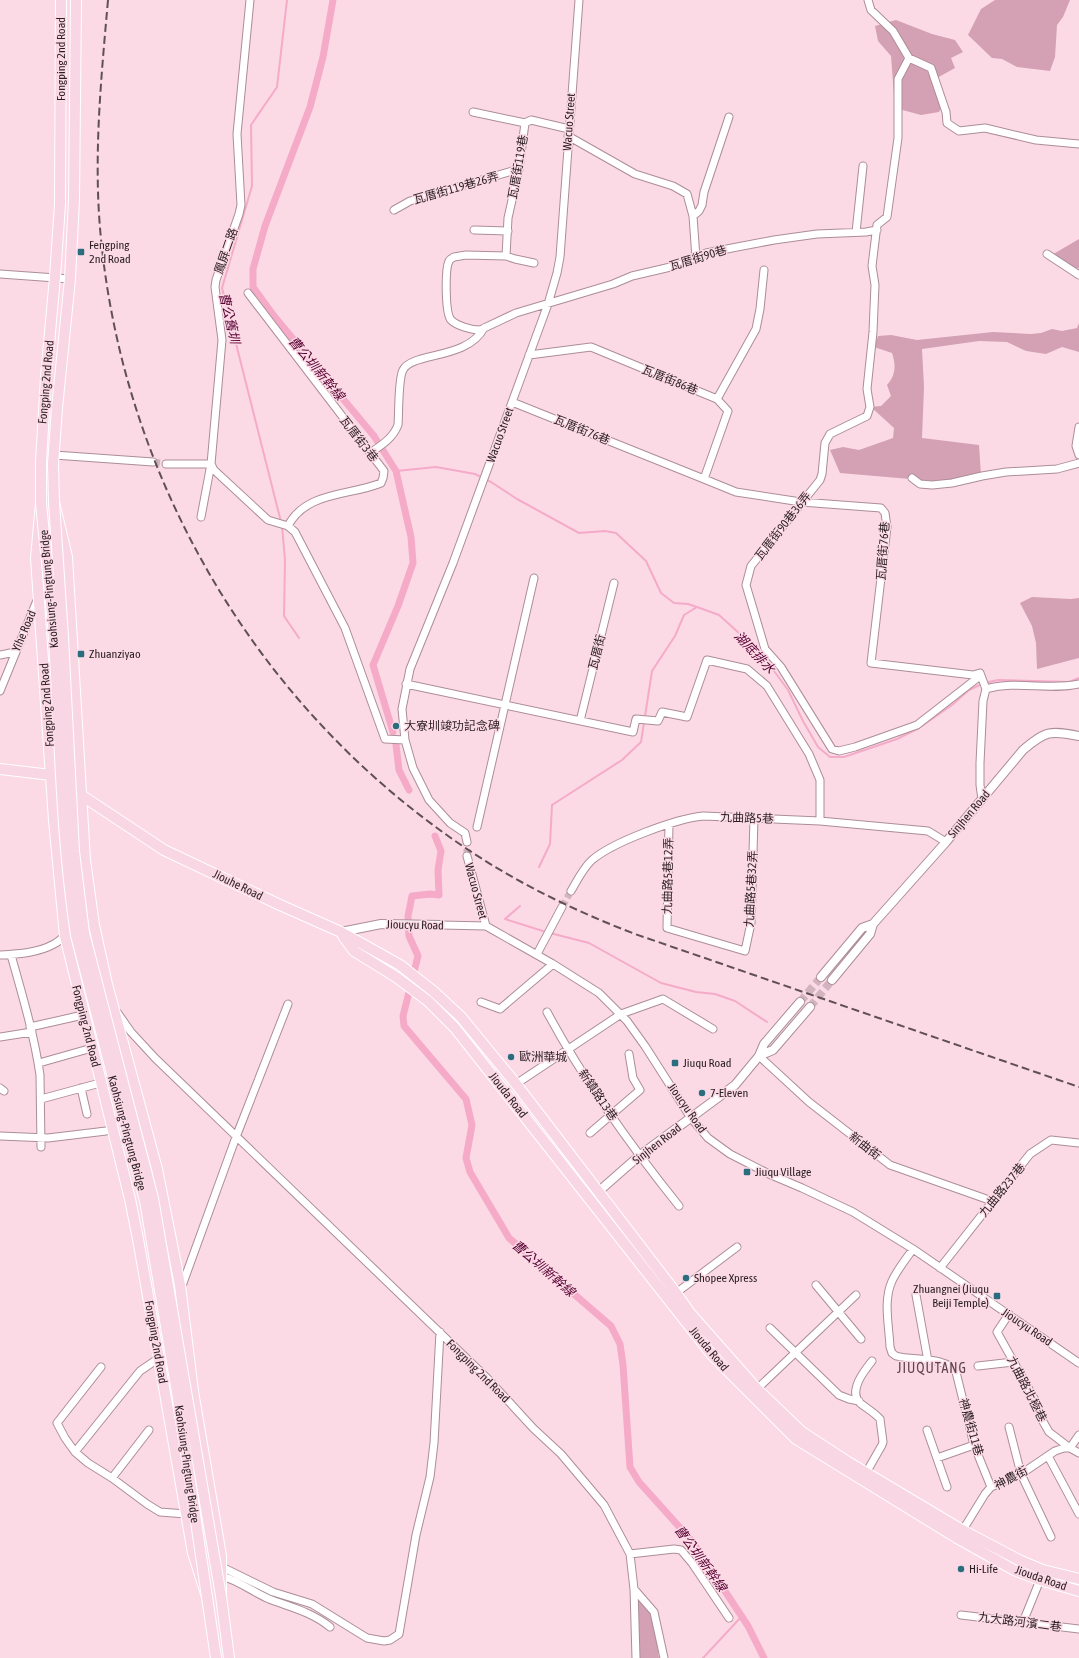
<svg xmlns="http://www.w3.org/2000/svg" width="1079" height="1658" font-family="'Asap Condensed','Noto Sans TC',sans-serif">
<rect width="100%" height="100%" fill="#fbdae6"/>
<!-- green -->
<path fill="#d3a1b3" d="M995 0H1070L1063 17 1057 25 1055 57 1050 71 1017 67 1002 59 992 58 968 35 981 9Z
M896 20 932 34 955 40 963 52 951 58 955 68 937 78 945 100 939 112 921 115 895 108 891 56 878 41 875 26Z
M1079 239V268L1070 270 1050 256Z
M1079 323V352L1062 347 1046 354 1026 351 1007 342 979 341 922 349 924 387 922 438 979 445 981 475 956 483 840 473 830 450 843 447 859 450 893 438 894 428 871 407 881 406 891 396 887 385C896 375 896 365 892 353L874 347 878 336 891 335 917 340 993 332 1031 334 1041 333 1052 329 1062 331 1077 328Z
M1032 597 1071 599 1079 598V658L1037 669 1036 643 1032 626 1020 603Z
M643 1598 653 1616 659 1658H639L638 1599Z"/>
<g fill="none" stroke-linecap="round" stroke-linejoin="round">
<!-- stream -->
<path stroke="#f5abc8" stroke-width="2" d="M396 471 436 467 475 474 491 482 517 499 579 533 605 531 616 533 646 561 661 593 674 603 688 604 697 607
M281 522 222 288 252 186 251 125 277 87 287 0
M282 526 285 560 284 616 299 638
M539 867 550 844 552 805 622 760 641 742 652 671 675 636 684 615 697 607 719 615 751 644 766 660 788 690 803 721 818 747 830 757H844L897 739 919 728 952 705 969 690 984 683 998 680 1069 682 1079 678
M505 919 546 932
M505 919 520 906
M550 933 589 943 661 983 696 992 715 994 735 1001 767 1022
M703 1658 742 1616"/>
<!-- canal -->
<path stroke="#f5abc8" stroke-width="7" d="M333 0 323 57 310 107 265 226 253 269V287L274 316 374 436 396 471 411 537 413 563 398 606 373 665 393 732
M396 745 399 770 409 790
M435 836 441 851 438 870 439 895 430 894 412 896 408 916 409 936 418 956 403 1016 404 1026 466 1099 472 1125 466 1158 470 1172 509 1238 611 1326 620 1344 623 1365 630 1467 639 1482 692 1541 748 1626 764 1658"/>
<!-- minor-tunnel -->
<path stroke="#d1b4bf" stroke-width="7" stroke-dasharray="7 3.5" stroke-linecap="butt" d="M153 462 166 464
M467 856V842
M562 907 571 891"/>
<!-- tertiary-tunnel -->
<path stroke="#d1b4bf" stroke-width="8" stroke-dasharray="8 4" stroke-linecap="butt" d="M800 1002 821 977
M810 1007 832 980"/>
<!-- minor casing -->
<g stroke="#ac8d98" stroke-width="9">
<path id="minor" d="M250 0 237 134 241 205 239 214 216 280 215 287 222 340 211 464 214 470 268 520 288 526 295 532 345 628 385 739 405 740
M868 0 871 10 893 31 909 58 931 68 946 112 947 123 959 131 985 128 1036 140 1079 144
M909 58 898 79V138L887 217 877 225 872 266 875 285 873 332 867 389 870 407 867 416 830 434 825 443 822 474 820 480 751 566 746 585 765 649 781 667 832 749 839 751 855 747 917 725 980 676
M473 112 525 123
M568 136 635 174 673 186 687 194 693 216 696 258
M394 210 410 201 519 169
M693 216 699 211 702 205 704 192 729 117
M474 230 508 231
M856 232 863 166
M1047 254 1079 275
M506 256 508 218 519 169 525 123 531 120 569 129
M534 263 515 259 506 256 466 255 454 257C452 258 450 259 449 261 445 269 445 313 451 320 457 326 472 330 480 330L516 313 613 284 632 276 679 265 706 253 774 240 817 234 866 232 877 230
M0 274 70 279
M248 293 384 471 383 478 381 483C350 496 306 491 288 526
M717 399 756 329 760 309 764 270
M512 402 704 479 728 411 717 399 591 347 529 355
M1079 427 1076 446 1079 455
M370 453C382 445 393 438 398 425 399 413 398 379 403 370 412 352 467 360 484 328
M54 455 153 462
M166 464H211L201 517
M912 478 920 484 932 485 952 483 982 476 1006 472 1057 469 1079 463
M704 479 736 492 801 502 881 508 885 513 887 527 871 663 973 675 980 673 986 689 983 701 980 763V785L982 799
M0 655 15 652
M406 684 633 732 636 719 658 721 662 712 687 717 707 660 747 669 767 686 809 754 820 780V821
M986 689C1018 680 1048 691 1079 684
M0 691 38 598
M580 721 614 583
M669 824 667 928 745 951 751 923 754 818
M477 827 534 578
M467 842 465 833 450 823 429 800 413 768 405 740 402 709 410 669 453 563 548 304 557 273 560 257 579 0
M467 856 486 926
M571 891C577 881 583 868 592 860 613 842 675 819 703 816L820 821 928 831 946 842
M441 925 486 926 553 964 599 993 627 1021 645 1046 691 1118 708 1138 730 1154 769 1174 802 1188 853 1212 913 1249 1079 1363
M537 954 562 907
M0 955C18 954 38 953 54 944 59 942 62 937 67 935
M11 955C22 994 34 1034 40 1075L41 1147
M481 1002 500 1009 553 964
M117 1012 131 1032 155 1058 489 1380 533 1428 561 1454 604 1505 630 1554 634 1589 636 1658
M547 1012C584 1081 630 1145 679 1206
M30 1027 83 1015
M0 1037 32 1032
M759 1056 809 1102 890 1165 992 1201
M39 1063 92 1048
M516 1084 621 1014 663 999 713 1029
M0 1088 4 1091
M81 1088 87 1114
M41 1099 100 1083
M590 1133 640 1090 633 1078 629 1054
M0 1136 48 1138 106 1131
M913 1249C906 1259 897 1270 892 1281 883 1301 889 1325 890 1347L892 1353 896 1356C914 1361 945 1356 956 1372L974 1445 991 1487
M940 1268 1030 1154 1051 1140 1079 1143
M180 1285 183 1283 236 1137 288 1004
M816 1285 861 1339
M676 1293 737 1247
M916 1295 928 1361
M1009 1314 997 1332 1036 1402 1041 1418 1049 1432 1070 1448 1079 1453
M770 1328 839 1395 849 1399 859 1401
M978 1366 1013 1362
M101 1367 57 1423 65 1438 75 1452 88 1463 112 1478 147 1504 160 1512 186 1514
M757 1389 856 1295
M1009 1427 1021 1474 1051 1537
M927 1430 947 1487
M75 1452 140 1371 159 1358
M1048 1456 1079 1514
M937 1458 974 1445
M866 1473 882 1445 883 1442 880 1419C874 1412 866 1408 860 1403 848 1391 864 1371 872 1361
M112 1478 149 1430
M961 1533 985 1494 991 1487 1021 1474 1055 1451 1064 1448H1070L1079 1435
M630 1554 674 1549 681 1550 692 1563 729 1618
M226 1569 273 1592 312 1604 367 1638 384 1641 390 1640 399 1634 416 1535 430 1477 434 1443 440 1332
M222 1576C239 1581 253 1592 269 1599 290 1607 312 1612 330 1627
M634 1589 654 1612 664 1658
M961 1615 1079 1629
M1023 1622 1040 1580"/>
</g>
<!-- tertiary casing -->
<g stroke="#ac8d98" stroke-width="10">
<path id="tertiary" d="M341 932 381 924 441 925
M821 977 862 928 873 924
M832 980 870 934 873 924 946 842 1023 750C1045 731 1050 730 1079 736
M759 1056 773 1050 810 1007
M590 1199 639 1156 735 1085 759 1056 764 1044 800 1002"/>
</g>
<!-- primary casing -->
<g stroke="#fff" stroke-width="12">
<path id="primary" d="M61 0 60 204 55 277 46 377 41 462V503L36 558 54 820 65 936 130 1199 138 1239 193 1553 207 1597 216 1658
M76 0 74 200 70 279 57 408 53 464 54 502 67 557 85 860 94 925 107 984 157 1169 180 1285 193 1391 221 1556V1596L229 1658
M0 769 51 775 57 778
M78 793 164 850 280 905 341 932 400 965 433 991 461 1017 516 1084 676 1293 690 1313 757 1389 802 1432 848 1462 962 1530 1019 1560 1043 1570 1079 1579
M343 936 354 951 396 977 428 1001 455 1028 712 1355 796 1439 957 1538 1014 1570 1040 1580 1079 1591"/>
</g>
<!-- minor -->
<use href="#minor" stroke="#fff" stroke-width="7"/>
<!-- tertiary -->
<use href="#tertiary" stroke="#fff" stroke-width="8"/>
<!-- primary -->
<use href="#primary" stroke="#f9d6e3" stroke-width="10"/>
<!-- rail -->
<path stroke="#604f55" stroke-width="2" stroke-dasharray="8 4" stroke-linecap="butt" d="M108 0C101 80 93 159 101 239 124 475 251 695 444 833 503 876 567 908 635 934L1079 1087"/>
<!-- primary-bridge casing -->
<g stroke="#fff" stroke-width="12" stroke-linecap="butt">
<path id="primary-bridge" d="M54 502 63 637 74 851 84 933 153 1198 221 1596
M41 503C45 548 51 593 54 639 60 738 61 837 76 935L145 1201 177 1392 207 1597"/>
</g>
<!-- primary-bridge -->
<use href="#primary-bridge" stroke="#f9d6e3" stroke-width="10"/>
</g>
<!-- markers -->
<g fill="#2a6d7f" stroke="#fbdae6" stroke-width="1.5">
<rect x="77" y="248" width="8" height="8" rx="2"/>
<rect x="77" y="650" width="8" height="8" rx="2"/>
<circle cx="396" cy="726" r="4"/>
<circle cx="511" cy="1057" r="4"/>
<rect x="671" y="1059" width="8" height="8" rx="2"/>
<circle cx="702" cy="1093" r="4"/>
<rect x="743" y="1168" width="8" height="8" rx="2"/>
<circle cx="686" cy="1278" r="4"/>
<rect x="993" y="1292" width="8" height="8" rx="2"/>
<circle cx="961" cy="1569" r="4"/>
</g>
<g text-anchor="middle" stroke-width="3" stroke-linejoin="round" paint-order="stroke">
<!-- street labels -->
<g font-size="12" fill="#2a1e22" stroke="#fbdae6">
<text transform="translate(61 59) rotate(-90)" y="4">Fongping 2nd Road</text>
<text transform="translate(569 122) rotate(-86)" y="4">Wacuo Street</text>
<text transform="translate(518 167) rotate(-80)" y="4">瓦厝街119巷</text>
<text transform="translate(456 188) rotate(-16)" y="4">瓦厝街119巷26弄</text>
<text transform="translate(226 251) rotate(-71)" y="4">鳳屏二路</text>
<text transform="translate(698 258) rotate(-17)" y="4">瓦厝街90巷</text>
<text transform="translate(670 380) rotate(22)" y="4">瓦厝街86巷</text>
<text transform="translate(46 382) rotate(-85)" y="4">Fongping 2nd Road</text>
<text transform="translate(582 430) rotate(22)" y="4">瓦厝街76巷</text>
<text transform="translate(500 435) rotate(-70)" y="4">Wacuo Street</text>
<text transform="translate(359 439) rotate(52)" y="4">瓦厝街3巷</text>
<text transform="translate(783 526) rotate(-52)" y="4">瓦厝街90巷36弄</text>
<text transform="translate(883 551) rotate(-86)" y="4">瓦厝街76巷</text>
<text transform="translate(49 589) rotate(-95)" y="4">Kaohsiung-Pingtung Bridge</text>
<text transform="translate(24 631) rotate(-67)" y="4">Yihe Road</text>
<text transform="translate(597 652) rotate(-76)" y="4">瓦厝街</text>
<text transform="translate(47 705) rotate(-94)" y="4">Fongping 2nd Road</text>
<text transform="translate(969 814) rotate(-50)" y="4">Sinjhen Road</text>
<text transform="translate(747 818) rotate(2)" y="4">九曲路5巷</text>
<text transform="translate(668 876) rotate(-89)" y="4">九曲路5巷12弄</text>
<text transform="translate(238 885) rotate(26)" y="4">Jiouhe Road</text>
<text transform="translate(751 889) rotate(-87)" y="4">九曲路5巷32弄</text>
<text transform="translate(476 891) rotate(75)" y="4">Wacuo Street</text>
<text transform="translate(415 925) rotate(1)" y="4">Jioucyu Road</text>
<text transform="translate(86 1026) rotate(76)" y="4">Fongping 2nd Road</text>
<text transform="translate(508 1095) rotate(52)" y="4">Jiouda Road</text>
<text transform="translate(598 1095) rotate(56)" y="4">新鎮路13巷</text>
<text transform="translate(687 1108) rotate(55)" y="4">Jioucyu Road</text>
<text transform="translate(127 1133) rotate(75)" y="4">Kaohsiung-Pingtung Bridge</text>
<text transform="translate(657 1144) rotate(-38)" y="4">Sinjhen Road</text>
<text transform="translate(865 1146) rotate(38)" y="4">新曲街</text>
<text transform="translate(1002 1190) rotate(-51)" y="4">九曲路237巷</text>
<text transform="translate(1027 1327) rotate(34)" y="4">Jioucyu Road</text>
<text transform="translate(156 1342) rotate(80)" y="4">Fongping 2nd Road</text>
<text transform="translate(709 1349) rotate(50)" y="4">Jiouda Road</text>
<text transform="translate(478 1371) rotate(45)" y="4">Fongping 2nd Road</text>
<text transform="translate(1027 1389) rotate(63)" y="4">九曲路北極巷</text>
<text transform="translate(971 1427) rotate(74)" y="4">神農街11巷</text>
<text transform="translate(187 1464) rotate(82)" y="4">Kaohsiung-Pingtung Bridge</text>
<text transform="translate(1011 1478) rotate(-28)" y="4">神農街</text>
<text transform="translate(1041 1578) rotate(19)" y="4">Jiouda Road</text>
<text transform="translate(1020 1622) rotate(7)" y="4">九大路河濱二巷</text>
</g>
<!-- poi labels -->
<g font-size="12" fill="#2a1e22" stroke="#fbdae6" text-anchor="start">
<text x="89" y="249">Fengping<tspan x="89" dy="14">2nd Road</tspan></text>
<text x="89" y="658">Zhuanziyao</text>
<text x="404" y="730">大寮圳竣功記念碑</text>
<text x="519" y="1061">歐洲華城</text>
<text x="683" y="1067">Jiuqu Road</text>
<text x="710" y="1097">7-Eleven</text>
<text x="755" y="1176">Jiuqu Village</text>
<text x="694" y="1282">Shopee Xpress</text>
<text x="989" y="1293" text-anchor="end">Zhuangnei (Jiuqu<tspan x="989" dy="14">Beiji Temple)</tspan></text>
<text x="969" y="1573">Hi-Life</text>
</g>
<!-- water labels -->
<g font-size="13" font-style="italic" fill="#590132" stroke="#fbdae6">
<text transform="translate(230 318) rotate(77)" y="5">曹公舊圳</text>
<text transform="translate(317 368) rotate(50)" y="5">曹公圳新幹線</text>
<text transform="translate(755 652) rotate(47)" y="5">湖底排水</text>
<text transform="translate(544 1268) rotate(41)" y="5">曹公圳新幹線</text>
<text transform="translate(701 1558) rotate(54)" y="5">曹公圳新幹線</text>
</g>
<!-- quarter labels -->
<g font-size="14" letter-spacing="1" fill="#5f434e" stroke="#fbdae6">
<text x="932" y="1373">JIUQUTANG</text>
</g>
</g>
</svg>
